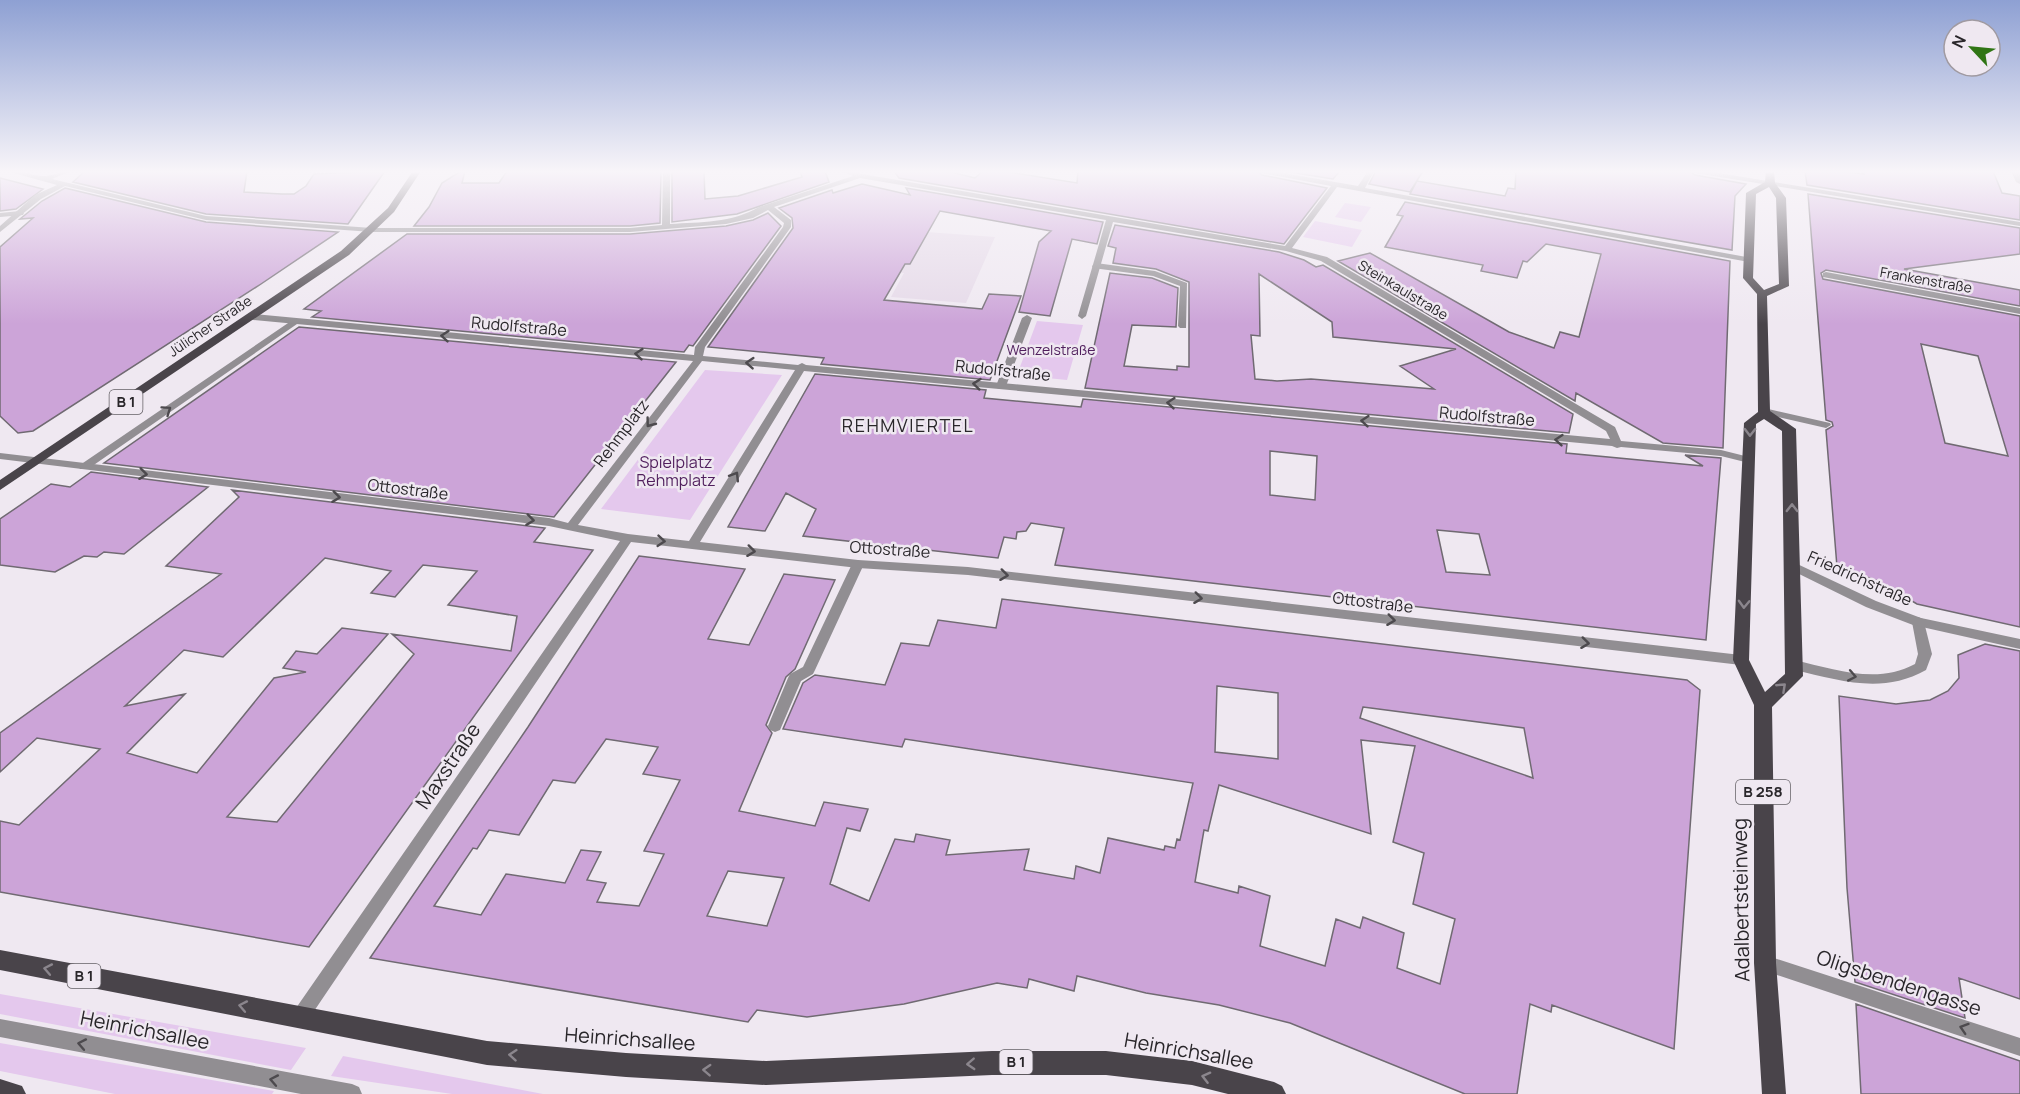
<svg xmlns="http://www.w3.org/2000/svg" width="2020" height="1094" font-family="Manrope,sans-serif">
<rect width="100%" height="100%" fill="#efe8f1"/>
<!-- built -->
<path fill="#e5d9e8" d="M845 226 995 237 966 303 891 297 904 273 817 266Z"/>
<!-- green -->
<path fill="#e4c8ed" d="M1345 203 1371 207 1361 222 1335 217Z
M1315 221 1362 230 1352 247 1303 237Z
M1037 321 1083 325 1067 380 1017 375Z
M705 370 782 375 690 520 601 509Z
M0 994 306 1048 291 1070 0 1014Z
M0 1043 274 1091 272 1094H115L0 1071Z
M343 1056 543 1094H452L331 1076Z"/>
<!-- building -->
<path fill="#cca4d8" stroke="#706a72" stroke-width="1.5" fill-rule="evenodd" d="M85 171H247L244 192 282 194H294L306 186 314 174 385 171 348 224 206 214 73 182Z
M461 171H465L462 183H499L507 171H661L660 223 630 226H414L429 207 442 183Z
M672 171H704L705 199 738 196 802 177 800 171H825L829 182 737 214 672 222Z
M894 171H947L975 178 983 171H1002L1077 183 1078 171H1257L1262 175 1327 188 1284 244 899 178Z
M1283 171H1340L1333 179Z
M1376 171H1423L1410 192 1369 184Z
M1516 171H1689L1695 175 1746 184 1735 196 1732 250 1410 194 1417 181 1505 196 1508 188 1515 189Z
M1805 171H1839L1864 174 1863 171H1993L2002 193 2020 196V220L1807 185Z
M0 178 43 189 16 209 0 211Z
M862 184 910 195 906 188 1103 222 1097 244 1072 239 1050 316 1019 312 1039 242 1051 231 940 211 910 264H905L884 300 982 309 989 294 1021 296 990 380 821 364 824 358 708 347 793 228 792 218 779 208 832 190 833 193Z
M65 188 206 222 338 232 261 284 33 431 18 433 0 416V247L33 218 20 219 42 201Z
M1808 194 2020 228V254L1904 269 2020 290V306L1826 270 1821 273 1823 279 2020 316V627L1917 604 1878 581 1837 567 1826 430 1833 426 1832 422 1826 420ZM1921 344 1978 356 2008 456 1945 443Z
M1405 202 1730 261 1723 448 1663 443 1576 393 1575 401 1338 261 1370 253 1509 332 1554 348 1560 332 1579 337 1601 254 1546 244 1527 262 1523 261 1517 278 1481 271 1483 265 1385 247 1403 216 1397 215Z
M768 213 781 226 693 346 689 345 684 352 312 317 321 311 304 309 407 234H630L726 226 753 220Z
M1115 225 1279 252 1304 260 1316 267 1323 265 1573 414 1569 433 1085 388 1110 273 1152 278 1178 288 1176 327 1132 325 1124 366 1177 370V366L1189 367V282L1156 269 1113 263 1116 248 1108 246ZM1259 274 1332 322 1333 337 1456 349 1400 366 1434 389 1311 379 1277 381 1255 379 1251 335 1260 336Z
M299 327 676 362 554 517 104 463Z
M815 374 986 390 984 398 1081 407 1083 399 1567 444 1566 453 1703 466 1685 455 1721 458 1706 640 1055 565 1064 528 1031 523 1026 531 1017 532 1016 539 1004 537 998 558 803 536 816 509 786 493 765 531 728 527ZM1270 451 1317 456 1315 500 1270 495ZM1437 530 1479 534 1490 575 1446 572Z
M91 472 208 487 124 554 104 552 97 557 84 556 55 572 0 565V519L51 484 70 487Z
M232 490 545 528 534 542 593 550 309 947 0 892V821L19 825 100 749 37 738 0 772V733L221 574 166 566 239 497ZM325 558 391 571 371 593 395 597 423 565 477 571 448 605 517 616 511 651 392 634 414 654 277 822 227 817 388 634 342 628 317 654 296 651 283 668 306 672 274 678 197 773 127 753 185 694 125 706 184 650 223 657Z
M639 556 745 569 708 639 749 645 784 574 835 580 795 669 786 677 766 725 772 733 739 811 815 826 824 802 868 809 860 831 847 828 830 884 869 901 895 839 914 842 916 834 950 840 946 855 1029 849 1024 870 1074 879 1076 866 1100 873 1108 838 1164 850 1165 846 1175 848 1177 839 1180 840 1193 783 905 739 902 747 783 729 803 683 815 675 885 685 901 643 929 646 938 620 996 628 1002 599 1687 680 1700 690 1674 1049 1552 1005 1551 1012 1530 1004 1517 1094H1465L1290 1023 1219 1005 1146 993 1077 976 1074 991 1029 979 1027 988 997 983 904 1004 807 1017 757 1010 748 1022 370 958 528 727ZM1217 686 1278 693V759L1215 752ZM1363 707 1524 728 1533 778 1360 718ZM606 739 658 747 643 774 680 780 644 851 664 854 639 906 597 902 606 883 587 880 601 852 581 850 565 883 506 874 481 915 434 906 473 848 477 849 489 830 519 835 553 780 575 783ZM1361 740 1415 746 1393 842 1424 853 1413 904 1455 919 1440 984 1397 968 1404 933 1363 917 1360 928 1336 919 1325 966 1260 946 1270 896 1239 886 1238 893 1195 882 1204 830 1208 831 1219 785 1371 834ZM728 871 784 878 767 926 707 916Z
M1985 644 2020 651V999L1959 978 1965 1018 1855 982 1847 888 1839 696 1896 704 1930 700 1948 691 1959 678 1958 655Z
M1856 1004 2020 1061V1094H1861Z"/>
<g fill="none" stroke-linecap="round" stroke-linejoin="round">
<!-- lane -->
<path fill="#918e92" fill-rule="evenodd" d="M2011 171H2018L2020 175V184L2016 182Z
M20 211 24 213 23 215 0 217V213Z
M1096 263 1155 271 1187 283 1186 328H1180L1178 326 1180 286 1153 276 1093 268 1092 266Z
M1027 315 1032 318 1006 386 1001 389 997 388 996 386 1022 318Z
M294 319 297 320V324L88 469H80L79 467 80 465Z
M1764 408 1830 423 1831 425 1826 428 1760 413 1759 411Z
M858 560 864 564 815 670 813 674 801 681 780 730 775 732 770 730 768 726 788 678 790 674 803 667 852 564Z
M1918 617 1923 619 1924 622 1932 654 1926 670C1881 695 1840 680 1794 670L1789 668 1787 665 1789 662 1794 660C1834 669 1877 685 1915 664L1918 654 1912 622 1913 619Z
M1765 955 2020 1038V1056L1759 969 1756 963 1759 957Z
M0 1019 352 1084 359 1087 362 1094H301L0 1037Z"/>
<!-- street -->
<path fill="#918e92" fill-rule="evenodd" d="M6 171C19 170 29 175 42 176 51 177 61 171 71 171L52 179 206 216 372 228H630L662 225 663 171H670V224C700 222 732 223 759 207L853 176 841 171H851L862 174 1285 246 1331 186 1262 173 1259 171H1272L1358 186 1368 171H1374L1365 188 1752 258 1753 260 1749 262 1337 187 1292 248 1327 257 1615 427 1621 441 1721 450 1753 458 1754 460 1753 462 1749 463 1721 456 1621 447 1617 448 1612 446 804 371 700 542 858 560 968 567 1741 655 1746 657 1748 660 1746 663 1741 665 968 575 858 568 631 542 306 1023 300 1026 294 1023 291 1017 294 1011 620 541 549 526 0 459V453L549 518 568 523 693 361 253 320 248 317 253 314 694 355 695 347 783 227 784 223 768 210 753 218 726 224 630 232H372L206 220 65 186 41 199 0 232V226L35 195 57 185ZM860 178 1106 220 1078 316 1082 319 1086 316 1113 222 1286 251 1321 261 1606 431 1610 439 806 365 802 363 798 365 703 356 705 347 791 227V220L774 207ZM702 361 795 370 689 541 628 534 578 525Z
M1691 171H1706L2020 222V226L1695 173Z
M1826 272 2020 308V314L1823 277V273Z
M1793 562 1876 601 1921 618 2020 639V649L1913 625 1866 607 1789 569 1787 566Z"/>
<!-- primary -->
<path fill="#49444a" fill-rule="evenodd" d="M413 171H421L394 212 349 255 0 490V480L341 251 388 208Z
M1766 171H1774L1775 183 1786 198 1789 286 1767 296 1770 411 1796 429 1803 676 1772 707 1776 963 1786 1094H1762L1754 963V705L1733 660 1744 423 1758 412 1757 294 1743 278 1746 193 1765 182ZM1769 187 1776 198 1779 284 1764 290 1753 278 1756 194ZM1764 419 1782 431 1785 674 1765 692 1749 660 1756 424Z
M0 950 487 1041 626 1053 766 1061 992 1051H1106L1192 1061 1274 1082 1282 1086 1286 1094H1228L1192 1085 1106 1075H992L766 1085 626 1077 487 1065 0 970Z
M0 1079 22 1086 26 1094H0Z"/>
</g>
<!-- one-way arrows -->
<defs><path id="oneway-chevron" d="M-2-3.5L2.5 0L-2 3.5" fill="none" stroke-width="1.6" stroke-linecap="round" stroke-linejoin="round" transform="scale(1.5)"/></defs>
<g stroke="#4d4a4e">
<use href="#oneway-chevron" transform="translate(445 336) rotate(-175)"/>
<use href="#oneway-chevron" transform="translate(639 354) rotate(-175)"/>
<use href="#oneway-chevron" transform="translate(750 363) rotate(-176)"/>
<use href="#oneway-chevron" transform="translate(977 384) rotate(-174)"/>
<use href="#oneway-chevron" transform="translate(1171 403) rotate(-175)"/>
<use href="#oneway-chevron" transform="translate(167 410) rotate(-35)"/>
<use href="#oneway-chevron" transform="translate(1365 421) rotate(-175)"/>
<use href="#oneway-chevron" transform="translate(650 423) rotate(127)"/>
<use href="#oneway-chevron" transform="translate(1559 440) rotate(-175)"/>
<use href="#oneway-chevron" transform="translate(143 474) rotate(7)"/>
<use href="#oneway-chevron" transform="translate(735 476) rotate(-58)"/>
<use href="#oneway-chevron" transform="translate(336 497) rotate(7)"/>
<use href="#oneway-chevron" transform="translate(530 520) rotate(7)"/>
<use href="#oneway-chevron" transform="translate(661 541) rotate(5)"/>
<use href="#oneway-chevron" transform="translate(751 551) rotate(7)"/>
<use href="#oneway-chevron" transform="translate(1004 575) rotate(7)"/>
<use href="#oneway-chevron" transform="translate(1198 598) rotate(7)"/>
<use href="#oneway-chevron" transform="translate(1391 620) rotate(7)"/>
<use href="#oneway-chevron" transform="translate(1585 643) rotate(7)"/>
<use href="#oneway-chevron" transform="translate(1852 676) rotate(11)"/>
<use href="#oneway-chevron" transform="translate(1964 1028) rotate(-162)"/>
<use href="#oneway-chevron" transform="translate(82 1044) rotate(-169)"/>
<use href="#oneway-chevron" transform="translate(274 1080) rotate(-169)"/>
</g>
<g stroke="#8b868d">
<use href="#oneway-chevron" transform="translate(1750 432) rotate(91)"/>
<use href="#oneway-chevron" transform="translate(1792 508) rotate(-90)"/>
<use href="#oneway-chevron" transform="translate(1744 604) rotate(92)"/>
<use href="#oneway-chevron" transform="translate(1782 687) rotate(-43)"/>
<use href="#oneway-chevron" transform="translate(48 969) rotate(-169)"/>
<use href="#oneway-chevron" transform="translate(243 1006) rotate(-169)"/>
<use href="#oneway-chevron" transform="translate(513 1055) rotate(-175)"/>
<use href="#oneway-chevron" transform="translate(971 1064) rotate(177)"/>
<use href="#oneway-chevron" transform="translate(707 1070) rotate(-177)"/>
<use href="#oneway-chevron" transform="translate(1206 1077) rotate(-166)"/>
</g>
<!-- sky -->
<linearGradient id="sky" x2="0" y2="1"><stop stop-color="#8ea0d3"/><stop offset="0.53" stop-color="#f8f5f9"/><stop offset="1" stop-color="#f8f5f9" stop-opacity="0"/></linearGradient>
<rect width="2020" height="324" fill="url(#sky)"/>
<g text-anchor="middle" stroke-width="5" stroke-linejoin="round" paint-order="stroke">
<!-- far-street labels -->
<g font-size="14" fill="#29262a" stroke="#efe8f1">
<text transform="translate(1926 280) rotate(10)" y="5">Frankenstraße</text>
<text transform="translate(1403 290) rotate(31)" y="5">Steinkaulstraße</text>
<text transform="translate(210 326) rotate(-34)" y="5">Jülicher Straße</text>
</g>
<!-- far-park labels -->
<g font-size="14" fill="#501f5d" stroke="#efe8f1">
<text x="1051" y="355">Wenzelstraße</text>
</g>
<!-- shield labels -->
<g fill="#efe8f1" stroke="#646066" stroke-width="1.5">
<rect x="109.5" y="390" width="33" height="24" rx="4.5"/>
<rect x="1736" y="780" width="54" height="24" rx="4.5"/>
<rect x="67.5" y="964" width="33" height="24" rx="4.5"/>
<rect x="999.5" y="1050" width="33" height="24" rx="4.5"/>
</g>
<g font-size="15" font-weight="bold" fill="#29262a">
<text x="126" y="407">B 1</text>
<text x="1763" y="797">B 258</text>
<text x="84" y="981">B 1</text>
<text x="1016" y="1067">B 1</text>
</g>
<!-- street labels -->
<g font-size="16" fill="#29262a" stroke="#efe8f1">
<text transform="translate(519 326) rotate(5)" y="6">Rudolfstraße</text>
<text transform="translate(1003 370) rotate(6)" y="6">Rudolfstraße</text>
<text transform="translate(1487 416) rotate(5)" y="6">Rudolfstraße</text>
<text transform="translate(621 433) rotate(-53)" y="6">Rehmplatz</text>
<text transform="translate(408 489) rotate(7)" y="6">Ottostraße</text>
<text transform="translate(890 549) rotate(4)" y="6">Ottostraße</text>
<text transform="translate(1860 578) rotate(24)" y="6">Friedrichstraße</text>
<text transform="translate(1373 602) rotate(7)" y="6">Ottostraße</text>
</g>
<!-- park labels -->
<g font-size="16" fill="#501f5d" stroke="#efe8f1">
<text x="676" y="468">Spielplatz<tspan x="676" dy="18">Rehmplatz</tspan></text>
</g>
<!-- neighbourhood labels -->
<g font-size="18" letter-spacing="1.5" fill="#29262a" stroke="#efe8f1">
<text x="908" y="432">REHMVIERTEL</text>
</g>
<!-- near-street labels -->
<g font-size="20" fill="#29262a" stroke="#efe8f1">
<text transform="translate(448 766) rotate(-56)" y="7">Maxstraße</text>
<text transform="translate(1741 900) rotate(-91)" y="7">Adalbertsteinweg</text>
<text transform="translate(1899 983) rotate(18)" y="7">Oligsbendengasse</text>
<text transform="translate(145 1030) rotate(11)" y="7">Heinrichsallee</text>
<text transform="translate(630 1039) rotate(4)" y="7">Heinrichsallee</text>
<text transform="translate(1189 1051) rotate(10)" y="7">Heinrichsallee</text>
</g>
</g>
<!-- north arrow -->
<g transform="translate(1972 48) rotate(296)"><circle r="28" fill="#efe8f1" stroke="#a09aa1" stroke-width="1.5"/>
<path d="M0-4.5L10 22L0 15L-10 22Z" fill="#307515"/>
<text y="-9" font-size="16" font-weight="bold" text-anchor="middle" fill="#29262a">N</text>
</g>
</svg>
